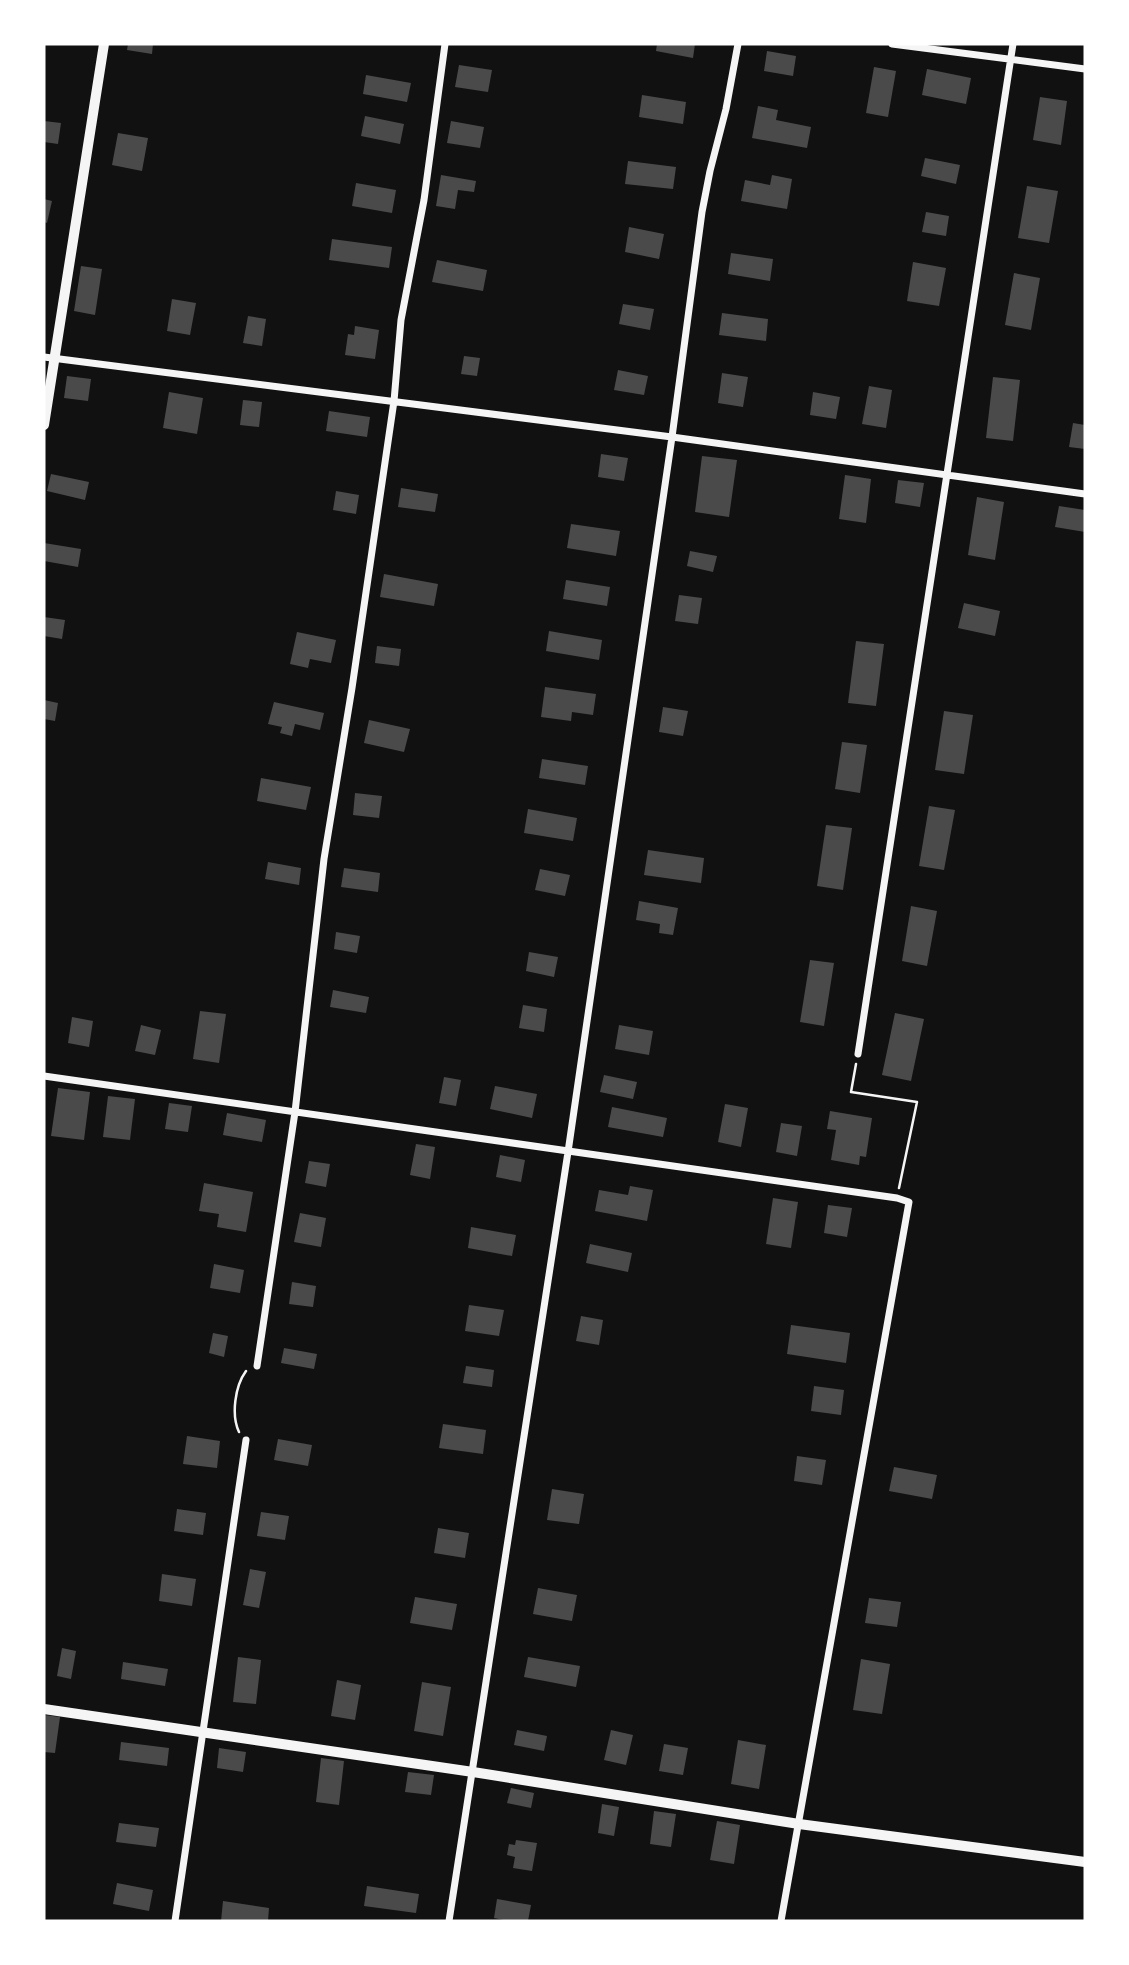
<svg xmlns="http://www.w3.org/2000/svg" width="1129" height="1965" font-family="Lato,sans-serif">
<rect width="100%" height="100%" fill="#111"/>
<!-- building -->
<path fill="#4a4a4a" d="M128 44H153L152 54 127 50Z
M657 44H695L693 58 656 51Z
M767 51 796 56 793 76 764 71Z
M459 65 492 70 488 92 455 87Z
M874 67 896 71 888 117 866 113Z
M927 69 971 78 966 104 922 95Z
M366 75 411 83 407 102 363 94Z
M642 95 686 102 683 124 639 117Z
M1040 97 1067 101 1061 145 1033 140Z
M758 106 778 110 776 120 811 127 807 148 752 138Z
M365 116 404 124 400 144 361 136Z
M44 121 61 123 58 144 44 142Z
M451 121 484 127 480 148 447 143Z
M118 133 148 138 142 171 112 165Z
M925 158 960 165 956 184 921 176Z
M628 161 676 167 673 189 625 184Z
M441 175 476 181 474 192 458 190 455 209 436 206Z
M772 175 792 179 787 209 741 201 745 180 770 185Z
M356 183 396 190 392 213 352 206Z
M1027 186 1058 191 1049 243 1018 238Z
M44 199 52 201 47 223 44 222Z
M926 212 949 216 946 236 922 232Z
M629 227 664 234 659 259 625 252Z
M332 239 392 247 389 268 329 260Z
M731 253 773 259 770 281 728 274Z
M437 260 487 270 483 291 432 282Z
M913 262 946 268 939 306 907 301Z
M81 266 102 269 95 315 74 311Z
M1014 273 1040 278 1031 330 1005 325Z
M172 299 196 303 190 335 167 331Z
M623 304 654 309 650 330 619 324Z
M722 313 768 319 766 341 719 335Z
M248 316 266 319 262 346 243 343Z
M355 326 379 330 375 359 345 355 348 334 354 335Z
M464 356 480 358 477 376 461 374Z
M618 370 648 376 644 395 614 390Z
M722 373 748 377 743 407 718 403Z
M67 376 91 379 88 401 64 398Z
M993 377 1020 380 1013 441 986 438Z
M869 386 892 390 886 428 862 424Z
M169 392 203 398 197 434 163 428Z
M813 392 840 397 836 419 810 415Z
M243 400 262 402 259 427 240 425Z
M329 411 370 417 367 437 326 431Z
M1073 423 1085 425V449L1069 447Z
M601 454 628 458 624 481 598 477Z
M702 456 737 460 729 517 695 512Z
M51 474 89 482 85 500 47 491Z
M845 475 871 479 866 523 839 519Z
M898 480 924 483 920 507 895 503Z
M401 488 438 494 435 512 398 507Z
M336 491 359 495 356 514 333 510Z
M977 497 1004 502 995 560 968 555Z
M1059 506 1085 510V532L1055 527Z
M571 524 620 531 616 556 567 548Z
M44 543 81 549 78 567 44 561Z
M690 551 717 556 713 572 687 566Z
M384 574 438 584 434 606 380 597Z
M566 580 610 587 607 606 563 599Z
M679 595 702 598 698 624 675 621Z
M964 603 1000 611 995 636 958 628Z
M44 617 65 620 62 639 44 636Z
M549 631 602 640 599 660 546 651Z
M297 632 336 640 331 663 310 659 308 668 290 664Z
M856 641 884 644 876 706 848 703Z
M377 646 401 649 399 666 375 663Z
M545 687 596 694 593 715 572 712 571 721 541 717Z
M44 700 58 703 55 721 44 719Z
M274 702 324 713 320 730 295 724 292 736 280 733 282 727 268 724Z
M663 707 688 711 683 736 659 732Z
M944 711 973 715 964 774 935 770Z
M369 720 410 729 404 752 364 743Z
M842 742 867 745 860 793 835 789Z
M542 759 588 766 585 785 539 778Z
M261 778 311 787 306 810 257 801Z
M355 793 382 796 379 818 353 815Z
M929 806 955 810 944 870 919 866Z
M528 809 577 818 573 841 524 833Z
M826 825 852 828 843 890 817 886Z
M648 850 704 858 701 883 644 875Z
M268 862 301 868 299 885 265 879Z
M344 868 380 873 378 892 341 887Z
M540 869 570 875 565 896 535 890Z
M639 901 678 908 673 935 659 933 660 924 636 920Z
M911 906 937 911 927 966 902 961Z
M336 932 360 936 357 953 334 949Z
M529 952 558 957 554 977 526 971Z
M810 960 834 963 824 1026 800 1022Z
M333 990 369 997 366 1013 330 1007Z
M523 1005 547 1009 544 1032 519 1028Z
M200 1011 226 1014 219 1063 193 1059Z
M895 1013 924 1019 911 1081 882 1075Z
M72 1017 93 1021 89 1047 68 1043Z
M141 1025 161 1030 155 1055 135 1051Z
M619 1025 653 1031 649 1055 615 1049Z
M604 1075 637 1082 633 1099 600 1092Z
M444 1077 461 1080 456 1106 439 1103Z
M495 1086 537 1094 532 1118 490 1109Z
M58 1088 90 1092 84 1140 51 1136Z
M108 1096 135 1099 130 1140 103 1137Z
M169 1103 192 1106 188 1132 165 1129Z
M725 1104 748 1108 741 1147 718 1142Z
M612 1107 667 1118 663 1137 608 1127Z
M830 1111 872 1118 866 1157 860 1156 859 1165 831 1160 836 1130 827 1129Z
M227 1113 266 1120 262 1142 223 1135Z
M781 1123 802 1126 797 1156 776 1152Z
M416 1144 435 1147 430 1179 410 1175Z
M500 1155 525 1160 521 1182 496 1177Z
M309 1161 330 1164 326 1187 305 1183Z
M204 1183 253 1192 246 1232 217 1227 219 1214 199 1211Z
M630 1186 653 1190 647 1221 595 1211 599 1190 628 1195Z
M773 1198 798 1202 791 1248 766 1244Z
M828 1205 852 1208 847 1237 824 1233Z
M300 1213 326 1218 321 1247 294 1242Z
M471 1227 516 1235 512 1256 468 1248Z
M590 1244 632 1253 628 1272 586 1263Z
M214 1264 244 1270 240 1293 210 1288Z
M292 1282 316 1286 313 1307 289 1304Z
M469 1305 504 1310 499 1336 465 1331Z
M581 1316 603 1320 599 1345 576 1341Z
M791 1325 850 1333 846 1363 787 1354Z
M213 1333 228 1336 224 1357 209 1353Z
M284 1348 317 1354 314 1369 281 1363Z
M466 1366 494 1370 492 1387 463 1383Z
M814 1386 844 1390 841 1415 811 1411Z
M443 1424 486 1430 483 1454 439 1448Z
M187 1436 220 1441 217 1468 183 1464Z
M278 1439 312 1445 308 1466 274 1460Z
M797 1456 826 1460 822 1485 794 1481Z
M894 1467 937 1475 932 1499 889 1491Z
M552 1489 584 1494 579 1524 547 1520Z
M177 1509 206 1513 203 1535 174 1531Z
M261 1512 289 1516 285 1540 257 1536Z
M438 1528 469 1533 465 1558 434 1553Z
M250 1569 266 1572 259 1608 243 1605Z
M162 1574 196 1579 192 1606 159 1601Z
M538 1588 577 1595 572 1621 533 1614Z
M415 1597 457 1604 452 1630 410 1623Z
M869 1598 901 1602 897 1627 865 1623Z
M62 1648 76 1651 71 1679 57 1676Z
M238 1657 261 1660 256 1704 233 1702Z
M528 1657 580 1666 576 1687 524 1677Z
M861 1659 890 1664 882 1714 853 1710Z
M123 1662 168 1669 165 1686 121 1679Z
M337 1680 361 1685 355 1720 331 1716Z
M422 1682 451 1687 443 1736 414 1731Z
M44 1715 60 1717 55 1753 44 1752Z
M517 1730 547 1736 544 1751 514 1745Z
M611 1730 633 1735 626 1765 604 1760Z
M738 1740 766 1745 759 1789 731 1784Z
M121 1742 169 1748 167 1766 119 1760Z
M664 1744 688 1748 683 1775 659 1771Z
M219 1748 246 1752 243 1772 217 1768Z
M321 1758 344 1761 339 1805 316 1802Z
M408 1772 434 1775 431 1795 405 1792Z
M511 1788 534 1793 531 1808 507 1803Z
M602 1804 619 1807 614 1836 598 1833Z
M654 1811 676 1814 671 1847 650 1844Z
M717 1821 740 1825 734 1864 710 1860Z
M119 1823 159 1828 156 1847 116 1842Z
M516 1840 537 1843 532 1871 513 1868 515 1857 507 1855 509 1844 515 1845Z
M117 1883 153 1890 149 1911 113 1904Z
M367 1886 419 1894 416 1913 364 1906Z
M497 1899 531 1905 528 1921H508L494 1918Z
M223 1901 269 1908 268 1921H221Z"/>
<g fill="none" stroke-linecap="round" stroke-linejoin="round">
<!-- path -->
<path stroke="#f5f5f5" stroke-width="2.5" d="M856 1064 851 1092 917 1102 899 1188
M239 1432C231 1415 235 1386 246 1371"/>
<!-- minor -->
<path stroke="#f5f5f5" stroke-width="7" d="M892 44 1085 69
M44 357 672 437 1085 494
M858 1054 1013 44
M44 1076 897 1198 909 1202 781 1921
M257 1366 295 1112 324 859 352 688 394 401 401 320 424 200 445 44
M175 1921 246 1440
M449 1921 568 1152 672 437 702 212 710 171 726 109 738 44"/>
<!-- tertiary -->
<path stroke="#f5f5f5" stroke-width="10" d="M44 425 104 44
M44 1709 473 1772 799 1824 1085 1862"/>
</g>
<!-- border -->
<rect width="1129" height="1965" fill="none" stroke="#ffffff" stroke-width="91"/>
</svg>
